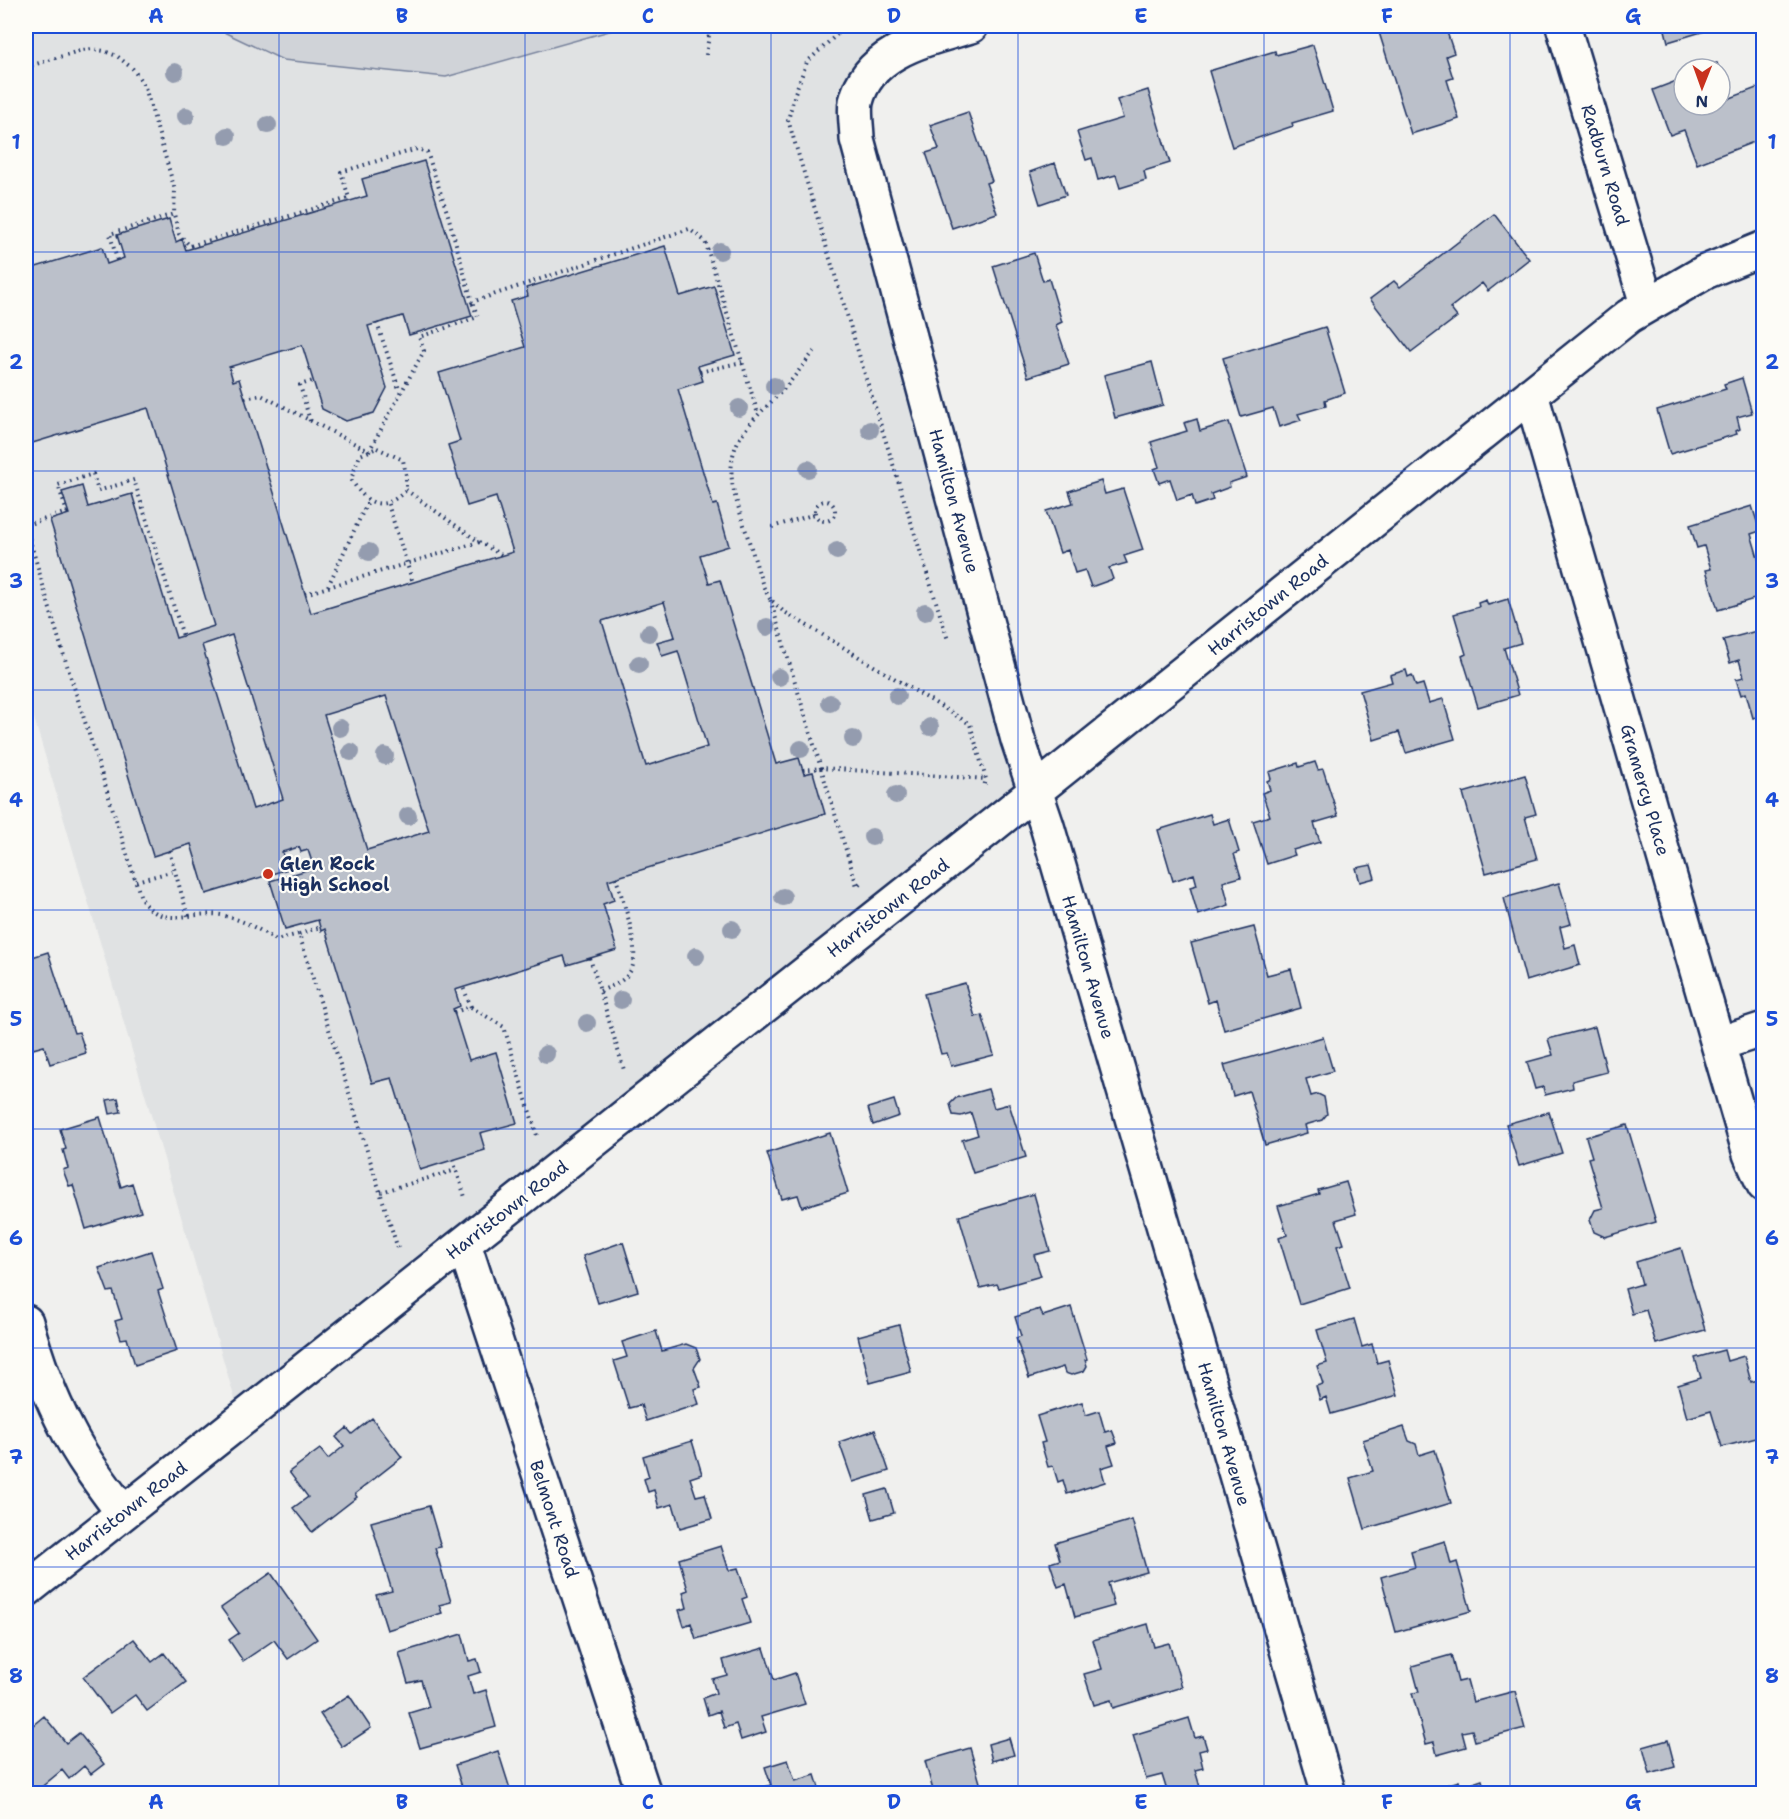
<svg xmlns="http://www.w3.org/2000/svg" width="1789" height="1819" font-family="'Shantell Sans',sans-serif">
<rect width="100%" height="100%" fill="#f0f0ee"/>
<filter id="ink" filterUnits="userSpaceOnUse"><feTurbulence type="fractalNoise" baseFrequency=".0167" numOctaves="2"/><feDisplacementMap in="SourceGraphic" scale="12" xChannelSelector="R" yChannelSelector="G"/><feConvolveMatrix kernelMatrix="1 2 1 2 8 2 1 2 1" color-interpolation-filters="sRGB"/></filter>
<g filter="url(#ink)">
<!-- built -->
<path fill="#e0e2e3" d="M26 26H971L908 46 856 102 1035 791 241 1420 26 691Z"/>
<!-- green -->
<path fill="#d0d3d8" stroke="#76819b" stroke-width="1.5" d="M211 26H627L446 77 283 60Z"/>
<!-- building -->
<path fill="#bbc0ca" stroke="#1b2f5e" stroke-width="1.5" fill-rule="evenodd" d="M1377 26H1445L1454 53 1446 56 1453 78 1447 80 1459 119 1411 134Z
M1664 26H1704L1705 31 1668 42Z
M1313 45 1333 111 1292 123 1293 126 1232 147 1209 71 1275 51 1276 55Z
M1717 63 1719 69H1697Z
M1684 78V105H1705L1706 108 1720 105V102L1764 85V138L1697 164 1684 130 1670 135 1653 90Z
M1148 90 1170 163 1144 171 1146 180 1120 188 1116 175 1098 180 1092 158 1086 160 1077 132 1123 118 1117 100Z
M968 112 992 181 986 183 997 213 952 228 926 153 939 149 930 125Z
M424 161 472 316 409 335 403 316 368 326 387 388 374 413 346 421 322 409 302 345 229 367 233 381 239 379 311 613 513 552 496 497 467 506 448 445 460 441 439 373 525 347 511 301 528 296 526 288 665 246 680 296 714 286 735 355 698 366 703 381 678 389 713 505 717 504 729 546 700 555 709 583 720 580 776 764 799 758 804 774 813 772 825 814 608 880 614 900 603 904 617 950 567 965 564 956 455 990 460 1006 453 1009 469 1060 496 1052 517 1123 480 1133 485 1150 420 1170 392 1078 372 1083 325 929 321 931 318 920 285 929 270 881 314 868 308 850 301 852 299 847 282 852 288 869 206 894 191 844 153 856 50 520 69 514 62 492 82 486 88 507 132 494 176 638 214 626 148 408 26 445V270L102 247 107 264 124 258 117 235 169 219 176 242 182 239 186 250 367 196 362 179ZM664 602 675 637 657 642 662 656 678 651 707 747 646 766 602 621ZM232 635 283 799 253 809 202 645ZM386 696 429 831 367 850 324 715Z
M1055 163 1066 195 1040 204 1030 172Z
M1494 214 1529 259 1488 291 1482 283 1450 308 1457 317 1411 352 1370 299 1394 281 1400 287Z
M1034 253 1043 281 1049 279 1062 322 1056 325 1069 364 1028 377 993 266Z
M1325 327 1345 393 1325 400 1326 406 1298 414 1301 420 1279 427 1273 408 1241 417 1223 358Z
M1152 362 1163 405 1115 418 1104 375Z
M1742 378 1752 413 1737 417 1740 429 1736 431 1737 434 1670 454 1657 410 1726 389 1724 384Z
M1197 419 1200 431 1229 422 1247 477 1229 483 1230 487 1211 494 1213 500 1195 506 1192 495 1177 500 1170 479 1159 483 1154 469 1159 467 1151 442 1187 431 1184 423Z
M1101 481 1105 494 1123 489 1143 550 1124 556 1127 563 1109 568 1113 579 1091 587 1085 570 1075 573 1068 550 1060 553 1046 511 1073 503 1069 491Z
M1752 506 1760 531 1751 534 1764 578V596L1718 610 1706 570 1711 569 1704 546 1697 548 1690 525Z
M1508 599 1521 643 1504 648 1518 695 1478 707 1462 656 1466 654 1454 614 1479 607 1478 603 1486 600 1488 605Z
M1764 629V715L1753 718 1746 693 1741 695 1736 679 1744 677 1739 660 1730 663 1723 640Z
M1406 670 1408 677 1412 675 1416 686 1423 684 1429 703 1443 699 1455 739 1406 753 1399 732 1374 740 1360 691 1392 682 1390 675Z
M1764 750V770L1758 752Z
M1315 762 1318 770 1323 769 1338 816 1314 823 1320 842 1293 850 1295 855 1267 864 1253 821 1270 816 1262 793 1270 790 1267 781 1271 779 1269 772 1298 763 1299 767Z
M1525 775 1536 814 1525 817 1537 859 1486 873 1463 793Z
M1210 814 1213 824 1229 819 1239 852 1234 854 1241 877 1223 882 1229 905 1198 915 1190 887 1197 885 1194 874 1173 881 1158 830Z
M1371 865 1375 878 1360 882 1356 868Z
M1559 883 1571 924 1560 927 1565 948 1575 945 1580 965 1526 981 1504 898Z
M1254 927 1267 975 1291 969 1301 1008 1224 1030 1216 1000 1208 1003 1191 943Z
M48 952 74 1033 79 1032 86 1053 50 1064 44 1046 33 1049 26 1026V959Z
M965 983 975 1017 982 1015 994 1055 951 1066 947 1053 941 1054 924 994Z
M1595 1027 1607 1072 1572 1081 1573 1088 1545 1095 1543 1087 1535 1089 1527 1062 1553 1055 1548 1039Z
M1323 1037 1333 1071 1306 1079 1311 1096 1318 1094 1324 1097 1327 1114 1322 1120 1305 1125 1307 1133 1265 1145 1249 1091 1233 1096 1224 1065Z
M988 1089 994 1108 1009 1104 1026 1157 973 1173 962 1140 978 1135 971 1113 961 1116 953 1115 950 1104 956 1098Z
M118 1098 121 1112 110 1114 107 1100Z
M894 1100 899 1116 873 1125 868 1108Z
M1549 1112 1562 1153 1519 1166 1506 1124Z
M100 1117 121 1187 132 1183 141 1212 86 1229 73 1185 69 1186 63 1170 68 1168 63 1150 66 1149 60 1129Z
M1627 1125 1656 1222 1605 1237 1594 1232 1590 1220 1595 1210 1603 1208 1588 1158 1592 1157 1586 1137Z
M830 1133 848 1193 802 1207 798 1195 782 1199 767 1153Z
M1346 1182 1356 1214 1336 1220 1344 1244 1337 1246 1350 1288 1299 1304 1279 1238 1287 1235 1278 1206 1319 1194 1318 1190Z
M1034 1194 1050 1251 1034 1255 1041 1276 999 1288 997 1284 980 1288 959 1216Z
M623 1242 638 1291 598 1303 583 1256Z
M1681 1248 1705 1330 1656 1344 1646 1310 1632 1314 1625 1289 1642 1284 1636 1262Z
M151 1251 163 1289 158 1291 177 1351 135 1365 127 1338 121 1339 115 1321 122 1319 113 1291 108 1292 99 1268Z
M1071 1307 1087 1359 1085 1360 1087 1366 1084 1371 1071 1375 1065 1373 1063 1367 1029 1378 1016 1338 1021 1336 1015 1317 1040 1309 1043 1316Z
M1354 1319 1362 1347 1372 1344 1377 1363 1388 1360 1398 1395 1331 1414 1326 1397 1320 1400 1316 1386 1323 1384 1317 1366 1327 1363 1317 1330Z
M899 1325 911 1372 870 1383 858 1336Z
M656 1331 662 1351 686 1344 696 1348 700 1359 694 1368 701 1387 694 1389 699 1404 646 1421 641 1405 629 1408 614 1361 627 1357 622 1342Z
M1724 1350 1727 1361 1744 1356 1751 1382 1761 1379 1764 1387V1436L1722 1447 1711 1411 1687 1418 1678 1385 1701 1378 1695 1358Z
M1082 1402 1086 1415 1099 1411 1105 1432 1112 1430 1117 1443 1108 1446 1114 1464 1101 1468 1105 1482 1067 1494 1063 1480 1058 1482 1053 1466 1048 1467 1041 1443 1045 1442 1037 1416Z
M372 1418 402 1457 355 1494 357 1497 312 1532 293 1508 308 1497 289 1472 320 1449 328 1459 344 1446 336 1437 347 1428 352 1434Z
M1404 1427 1409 1441 1416 1444 1419 1455 1435 1450 1451 1503 1365 1529 1350 1478 1373 1471 1363 1440Z
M875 1430 889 1471 853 1482 839 1442Z
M692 1441 702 1474 690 1478 696 1496 705 1494 712 1519 680 1528 673 1504 659 1508 654 1490 648 1492 644 1479 649 1477 643 1456Z
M887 1489 894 1513 873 1519 866 1495Z
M429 1506 441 1547 435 1548 451 1602 439 1605 442 1613 387 1630 376 1595 392 1591 371 1522Z
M1132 1520 1147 1572 1108 1583 1114 1606 1075 1617 1066 1584 1058 1587 1050 1563 1060 1560 1055 1543Z
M1445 1541 1451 1564 1457 1562 1471 1611 1396 1632 1381 1577 1415 1567 1411 1551Z
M721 1546 729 1570 738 1568 747 1597 742 1599 750 1623 696 1639 691 1623 684 1626 679 1610 687 1608 683 1592 688 1590 679 1559Z
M271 1573 317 1639 288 1659 274 1640 243 1661 229 1640 239 1633 221 1608Z
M1148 1624 1154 1647 1169 1643 1182 1687 1113 1708 1111 1700 1094 1705 1084 1674 1102 1669 1093 1640Z
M462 1634 469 1661 477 1659 481 1672 468 1676 473 1694 486 1690 496 1727 420 1748 409 1713 429 1707 421 1680 408 1683 399 1653Z
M134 1639 152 1662 164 1653 186 1682 147 1711 135 1695 110 1713 83 1677Z
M764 1648 774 1680 795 1673 805 1704 761 1717 766 1732 741 1740 736 1724 724 1728 719 1711 708 1715 703 1698 716 1693 712 1679 727 1675 723 1660Z
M1451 1655 1458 1682 1467 1680 1473 1702 1515 1691 1525 1728 1475 1741 1472 1730 1462 1732 1466 1747 1437 1755 1434 1742 1426 1744 1412 1693 1419 1692 1412 1666Z
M349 1695 371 1728 342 1747 320 1714Z
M44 1716 66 1743 79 1733 104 1764 91 1774 84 1766 69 1779 62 1770 33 1794 26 1784V1731Z
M1189 1718 1195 1738 1203 1736 1207 1749 1199 1751 1203 1768 1195 1770 1200 1787 1178 1794H1168L1162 1775 1146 1779 1133 1735Z
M1009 1738 1014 1755 992 1761 988 1744Z
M1668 1740 1675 1767 1650 1774 1643 1747Z
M970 1748 983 1793 934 1794 925 1761Z
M498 1751 511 1792 520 1790 521 1794H441L462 1787 455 1765Z
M788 1760 795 1781 815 1775 821 1794H749V1792L771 1785 765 1767Z
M1482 1780 1486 1794H1445L1443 1786 1459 1781 1461 1787Z"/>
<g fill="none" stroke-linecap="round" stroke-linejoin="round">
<!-- minor casing -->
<g stroke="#1b2f5e" stroke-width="38">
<path id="minor" d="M971 26C928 39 868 50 856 102 854 113 857 128 857 139L1018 740 1047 826 1329 1794
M1563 26 1647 304
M1531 394 1718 1044 1750 1154 1764 1185
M1718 1044 1764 1029
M464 1244 644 1794
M26 1322C36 1359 49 1395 67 1429 82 1459 103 1486 123 1513
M26 1590 993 825 1629 316 1705 272 1764 248"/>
</g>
<!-- path -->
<path stroke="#1b2f5e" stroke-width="4" stroke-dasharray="1.5 4.5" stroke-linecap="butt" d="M846 26 807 62 795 93 788 120 867 381 948 640
M706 55 709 35 707 26
M26 67 82 50 93 49 104 51 117 56 133 69 145 87 175 190 174 214 179 234 190 246 349 198 341 172 417 149 427 152 448 215 472 302 689 229 705 241 758 414
M117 260 110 234 174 214
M377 323 400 392
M700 372 742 362
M245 398 261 395 369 451 424 351 419 337 478 317 472 302
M310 421 300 385 313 381
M377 448 403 460 406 475V490C383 513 366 505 351 479L360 455Z
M815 511a10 10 0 1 1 20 0a10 10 0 1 1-20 0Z
M388 504 413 583
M26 525 67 512 58 485 93 474 98 491 134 480 183 636
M26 527 59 640 141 898C162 931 190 910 221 915 241 919 259 929 276 940L299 934 398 1249 401 1247
M772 527 815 514
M479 542 503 556
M328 586 368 501
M305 594 479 542 406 490
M770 599 763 586 734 493C723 441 749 425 782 391 794 378 805 362 817 348
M803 770 821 768 770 599 783 611 970 724 986 779 984 787
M169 851 188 916
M136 881 175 871
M860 883 857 886 821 768 986 779
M299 934 320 927
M590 958 624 1070
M600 991C612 986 624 982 631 970 642 951 622 899 616 878
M471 1007 504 1027 538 1139
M454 1012 471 1007 463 987
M453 1160 465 1197
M381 1192 456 1170"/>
<!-- minor -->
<use href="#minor" stroke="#fdfcf7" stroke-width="33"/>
</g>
<!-- trees -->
<g fill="#949caf">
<circle cx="175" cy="72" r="9"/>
<circle cx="186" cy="116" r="9"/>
<circle cx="268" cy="125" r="9"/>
<circle cx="227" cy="136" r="9"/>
<circle cx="720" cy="251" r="9"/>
<circle cx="774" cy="386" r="9"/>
<circle cx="739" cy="408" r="9"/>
<circle cx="870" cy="430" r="9"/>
<circle cx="808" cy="469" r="9"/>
<circle cx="837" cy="551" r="9"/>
<circle cx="369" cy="552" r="9"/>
<circle cx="925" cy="612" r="9"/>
<circle cx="767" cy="627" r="9"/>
<circle cx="649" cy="633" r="9"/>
<circle cx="639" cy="664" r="9"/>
<circle cx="779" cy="677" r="9"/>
<circle cx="897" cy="696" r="9"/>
<circle cx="830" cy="703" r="9"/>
<circle cx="930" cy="727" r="9"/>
<circle cx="340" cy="728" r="9"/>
<circle cx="853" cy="739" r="9"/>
<circle cx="801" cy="749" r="9"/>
<circle cx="351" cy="752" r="9"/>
<circle cx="385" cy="756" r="9"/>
<circle cx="896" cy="795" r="9"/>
<circle cx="408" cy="816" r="9"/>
<circle cx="872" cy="837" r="9"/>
<circle cx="783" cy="897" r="9"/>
<circle cx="732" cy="929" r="9"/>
<circle cx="696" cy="956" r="9"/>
<circle cx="621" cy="1000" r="9"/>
<circle cx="587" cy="1023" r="9"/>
<circle cx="546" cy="1054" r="9"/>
</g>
</g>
<!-- grid -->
<path fill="none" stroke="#1d4ed8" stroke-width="1.5" stroke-opacity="0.55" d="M279 26V1794M525 26V1794M771 26V1794M1018 26V1794M1264 26V1794M1510 26V1794M26 252H1764M26 471H1764M26 690H1764M26 910H1764M26 1129H1764M26 1348H1764M26 1567H1764"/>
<!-- markers -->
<circle fill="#c8321e" stroke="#fdfcf7" stroke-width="2" cx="268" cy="874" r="6"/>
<g text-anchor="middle" stroke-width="4.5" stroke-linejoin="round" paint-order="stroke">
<!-- street labels -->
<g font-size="18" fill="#1b2f5e" stroke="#fdfcf7">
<text transform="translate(1605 165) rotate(73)" y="6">Radburn Road</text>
<text transform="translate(954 501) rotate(75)" y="6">Hamilton Avenue</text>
<text transform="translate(1268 605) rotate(-39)" y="6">Harristown Road</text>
<text transform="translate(1645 790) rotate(74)" y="6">Gramercy Place</text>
<text transform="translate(888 908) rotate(-38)" y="6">Harristown Road</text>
<text transform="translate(1088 967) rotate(74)" y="6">Hamilton Avenue</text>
<text transform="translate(507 1210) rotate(-38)" y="6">Harristown Road</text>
<text transform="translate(1224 1434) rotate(74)" y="6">Hamilton Avenue</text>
<text transform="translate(126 1511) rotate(-38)" y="6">Harristown Road</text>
<text transform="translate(554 1519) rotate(72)" y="6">Belmont Road</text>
</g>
<!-- poi labels -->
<g font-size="18" font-weight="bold" fill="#1b2f5e" stroke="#fdfcf7" text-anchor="start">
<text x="280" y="870">Glen Rock<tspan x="280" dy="21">High School</tspan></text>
</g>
</g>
<!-- margin -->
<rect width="1789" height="1819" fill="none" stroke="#fdfcf7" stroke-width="66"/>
<!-- north arrow -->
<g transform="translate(1702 87) rotate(181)"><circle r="28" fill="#fdfcf7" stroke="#a3aaba" stroke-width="1.5"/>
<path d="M0-4.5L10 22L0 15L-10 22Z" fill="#c8321e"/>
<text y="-9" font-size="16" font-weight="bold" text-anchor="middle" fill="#1b2f5e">N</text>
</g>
<rect x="33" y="33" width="1723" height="1753" fill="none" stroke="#1d4ed8" stroke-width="2"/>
<g font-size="20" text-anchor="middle" font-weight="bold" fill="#1d4ed8">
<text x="156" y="23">A</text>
<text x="402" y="23">B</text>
<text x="648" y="23">C</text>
<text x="894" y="23">D</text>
<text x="1141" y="23">E</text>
<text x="1387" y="23">F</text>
<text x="1633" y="23">G</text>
<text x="16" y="149">1</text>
<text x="1772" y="149">1</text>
<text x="16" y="369">2</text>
<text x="1772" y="369">2</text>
<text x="16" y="588">3</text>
<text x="1772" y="588">3</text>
<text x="16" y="807">4</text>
<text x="1772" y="807">4</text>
<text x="16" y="1026">5</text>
<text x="1772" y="1026">5</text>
<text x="16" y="1245">6</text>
<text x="1772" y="1245">6</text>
<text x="16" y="1464">7</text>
<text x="1772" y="1464">7</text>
<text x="16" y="1683">8</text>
<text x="1772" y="1683">8</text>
<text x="156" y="1809">A</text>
<text x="402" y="1809">B</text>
<text x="648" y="1809">C</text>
<text x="894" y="1809">D</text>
<text x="1141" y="1809">E</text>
<text x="1387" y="1809">F</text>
<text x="1633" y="1809">G</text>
</g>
</svg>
